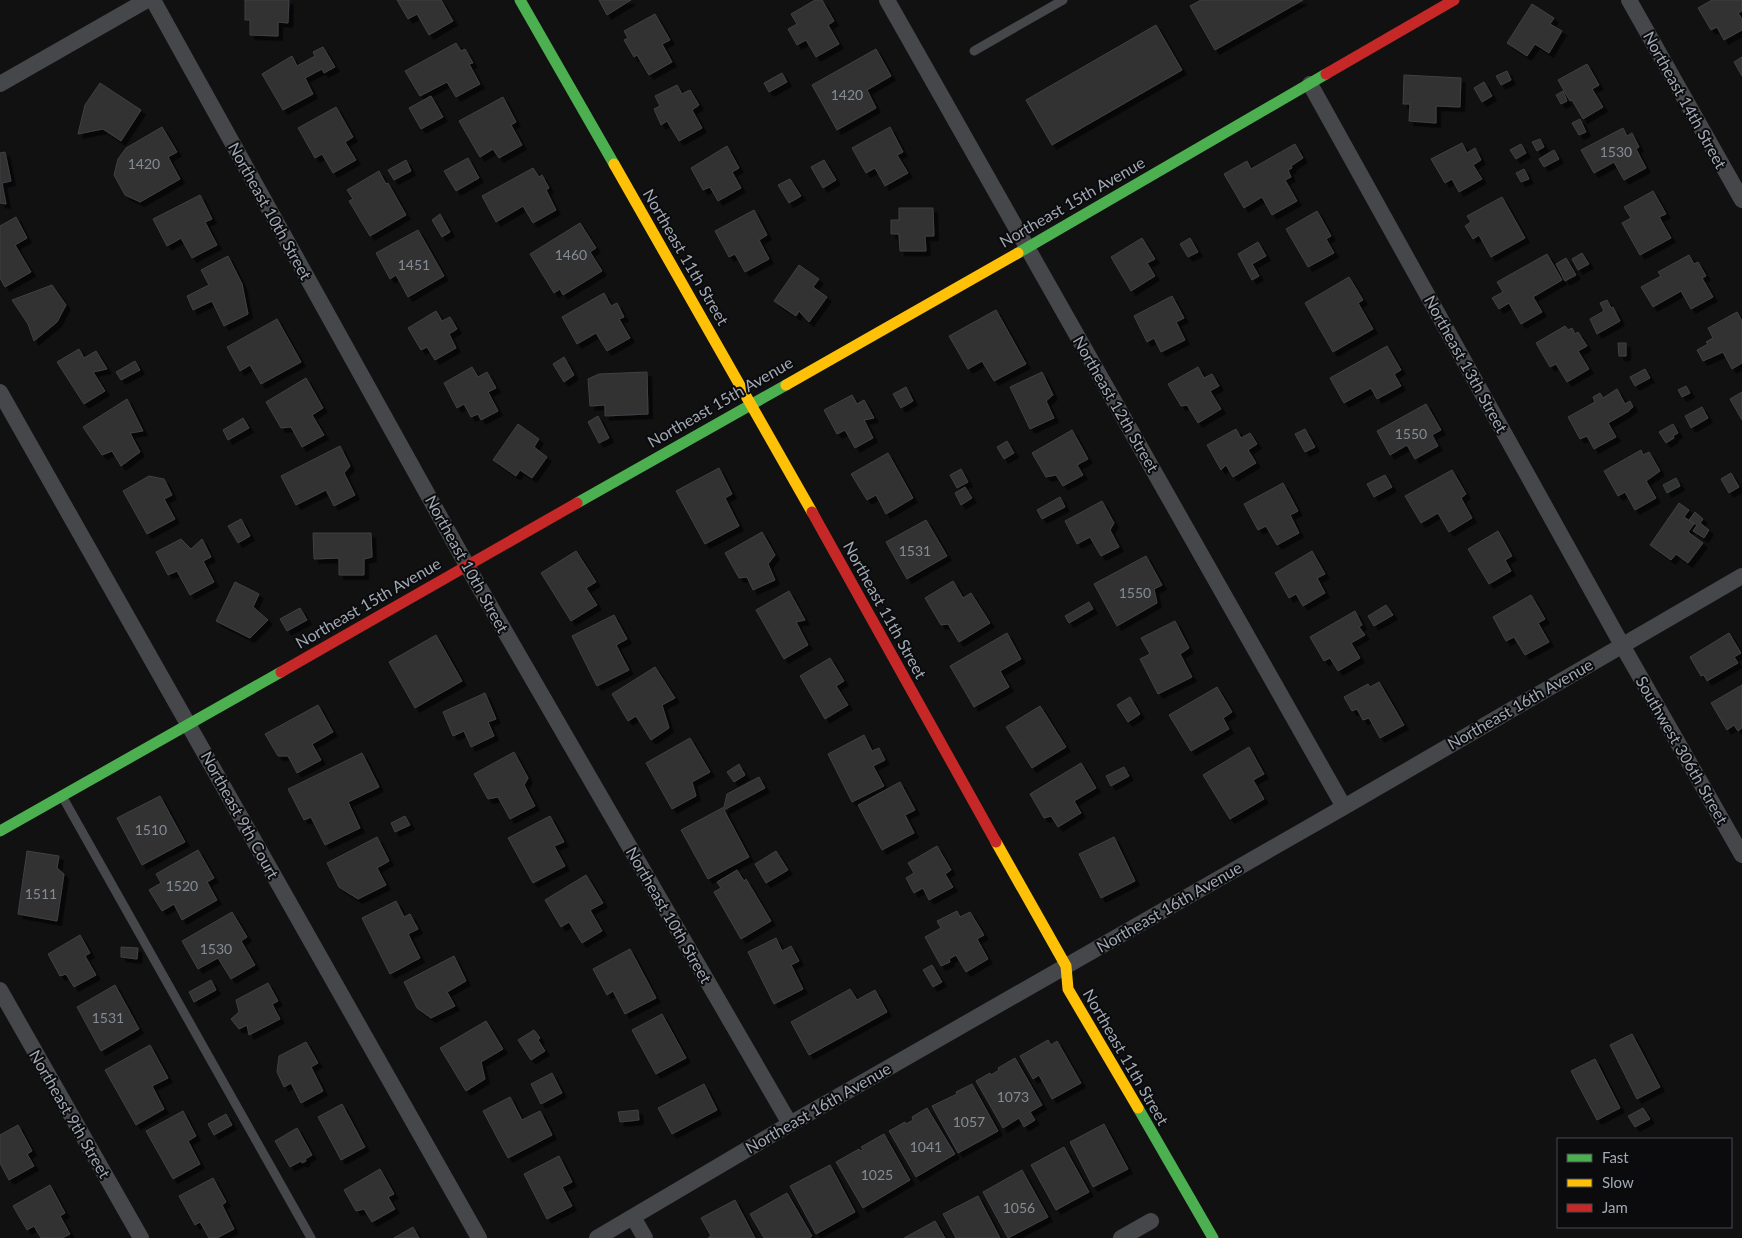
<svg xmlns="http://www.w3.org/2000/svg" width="1742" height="1238" font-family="Lato,sans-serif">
<defs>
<filter id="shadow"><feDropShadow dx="4.5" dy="4.5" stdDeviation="0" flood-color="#0009"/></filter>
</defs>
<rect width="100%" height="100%" fill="#111"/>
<!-- building -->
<path fill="#303032" stroke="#3f4245" filter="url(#shadow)" d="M245 0H289L288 23 278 22V36L250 35V20H245Z
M397 0H441L453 21 429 35 417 14 408 19Z
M599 0H631L607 15Z
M815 0H822L834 21 828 25 839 44 816 57 806 40 797 45 788 29 797 24 791 14Z
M1201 0H1303L1215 50 1190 6Z
M1712 0H1742V11L1738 13 1742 19V30L1724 40 1717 27 1711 30 1698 8Z
M1532 4 1554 18 1550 24 1562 31 1549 53 1535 44 1527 56 1507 43Z
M655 14 670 40 662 44 672 62 649 75 637 55 634 57 624 40 628 38 624 31Z
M1156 25 1182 70 1052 145 1026 100Z
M456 43 461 51 465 49 473 63 469 64 480 84 456 97 447 82 420 96 405 71Z
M323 47 335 67 324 73 322 69 305 78 313 94 283 110 262 74 292 56 297 66 315 56 313 52Z
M876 49 891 76 867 90 876 108 837 130 812 85Z
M1742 57V76L1734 62Z
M1587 64 1599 85 1592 89 1603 107 1583 119 1572 100 1570 101 1558 80Z
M1507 71 1511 80 1501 85 1496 76Z
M782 73 787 82 769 92 764 83Z
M1404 75 1461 78 1460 107 1436 106V123L1409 121 1410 104H1403Z
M1484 82 1492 96 1482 102 1474 88Z
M100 83 141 110 121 141 103 129 78 134 85 105Z
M677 85 682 94 690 90 699 105 692 110 702 128 679 141 667 121 661 125 654 109 660 106 655 96Z
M1563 91 1567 101 1561 104 1556 95Z
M431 96 443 117 421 129 409 108Z
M503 97 516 122 511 125 522 145 499 158 493 149 480 157 459 121Z
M336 107 353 137 345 142 356 160 333 173 322 154 315 158 298 128Z
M1580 119 1586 132 1579 135 1572 123Z
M162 127 177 152 168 157 180 179 140 202 125 195 114 175 118 159 126 148Z
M890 127 903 152 897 155 908 173 885 186 875 168 866 173 852 148Z
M1623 128 1627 136 1632 133 1639 147 1636 149 1646 168 1624 180 1614 162 1594 173 1581 150Z
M1540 139 1544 147 1537 151 1532 142Z
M1462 143 1467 153 1475 148 1481 160 1473 165 1482 179 1459 192 1452 179 1445 183 1431 159Z
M1295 144 1303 158 1291 166 1292 168 1288 170 1291 177 1285 180 1297 201 1272 215 1262 197 1244 208 1224 174 1247 161 1251 169Z
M1521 144 1526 153 1516 159 1510 150Z
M727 146 739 168 732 172 741 188 718 201 710 187 703 190 691 168Z
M1554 150 1559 159 1544 167 1539 159Z
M5 152 11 181 2 183 6 204 0 203V153Z
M468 158 479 178 456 191 444 171Z
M406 160 411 171 394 180 388 170Z
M824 160 836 180 823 188 811 167Z
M533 168 539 177 542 175 549 188 546 190 556 210 533 223 523 206 496 222 482 196Z
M1524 169 1529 179 1521 182 1516 173Z
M379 171 386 184 388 183 406 215 370 236 349 201 353 199 347 190Z
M790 179 801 196 789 203 778 185Z
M1653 191 1666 214 1659 217 1671 238 1640 255 1622 223 1631 218 1624 207Z
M200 195 212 219 205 222 217 245 192 258 181 238 167 246 153 219Z
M1502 197 1525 238 1491 257 1479 235 1473 239 1465 226 1471 222 1467 216Z
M899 208H933L934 236H925L926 251H900L899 234H891V220H899Z
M754 210 767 235 759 240 769 259 745 272 735 254 729 257 715 231Z
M1317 211 1331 236 1326 239 1334 253 1308 267 1286 229Z
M440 214 450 232 442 237 432 220Z
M16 217 27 238 15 245 31 272 5 287 0 278V226Z
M580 223 596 248 590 252 602 271 563 295 560 289 554 293 530 254Z
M418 230 444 276 408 297 396 275 390 279 376 253Z
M1142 238 1155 259 1147 263 1155 276 1131 291 1111 257Z
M1190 238 1198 252 1188 257 1180 244Z
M1258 242 1266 256 1252 264 1259 276 1252 280 1238 254Z
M1582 253 1589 264 1578 270 1572 259Z
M1547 254 1562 280 1533 297 1542 312 1521 324 1509 303 1499 309 1492 298 1503 292 1497 282Z
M1689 255 1694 264 1698 262 1706 276 1702 278 1713 297 1691 309 1681 291 1653 307 1641 287 1661 276 1658 272Z
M228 256 242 284 248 314 224 326 212 301 193 310 187 296 209 285 201 270Z
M1566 258 1576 275 1565 281 1556 264Z
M799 265 819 279 813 287 827 297 809 322 799 311 796 316 774 301Z
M1349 277 1363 300 1358 303 1373 329 1333 352 1305 303Z
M52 285 66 305 57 322 34 341 28 324 12 300Z
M604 293 611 306 617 303 624 317 619 319 630 338 607 351 596 333 577 344 562 317Z
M1172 296 1184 318 1176 322 1185 340 1161 352 1154 338 1147 342 1134 316Z
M1607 300 1611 308 1613 307 1620 321 1597 334 1590 319 1604 311 1600 303Z
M996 310 1026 364 994 381 982 361 968 369 949 336Z
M436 311 442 321 450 317 457 329 449 334 456 348 435 360 427 347 421 350 408 328Z
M1737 312 1742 321V363L1732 369 1723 352 1703 361 1697 350 1708 344 1706 342 1713 338 1708 328Z
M277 319 301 362 261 384 250 365 240 371 227 347Z
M1565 326 1568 330 1572 328 1575 334 1578 332 1587 346 1578 351 1589 369 1567 382 1556 364 1550 367 1536 343Z
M1618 343H1626V356H1619Z
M1387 346 1401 370 1394 374 1401 386 1377 399 1371 388 1344 403 1330 378Z
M79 349 84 358 96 351 107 369 93 372 105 391 84 404 57 362Z
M564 357 574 375 564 382 553 364Z
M135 361 140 370 121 380 116 372Z
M472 367 478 377 487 372 496 388 488 392 498 411 481 420 478 414 471 417 464 404 457 408 444 383Z
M1198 367 1204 378 1212 374 1219 386 1210 391 1221 409 1198 423 1187 405 1181 406 1168 384Z
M1645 369 1650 378 1635 386 1630 377Z
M647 372 648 414 605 416V405L590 406 588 379 599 374Z
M1042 372 1053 395 1046 401 1054 418 1030 429 1010 387Z
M306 378 323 408 312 415 324 435 302 447 291 427 281 428 266 402Z
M1686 386 1690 393 1682 397 1678 390Z
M906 387 913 401 901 408 893 394Z
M1617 389 1625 404 1630 401 1633 407 1629 410V411L1608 423 1616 437 1594 449 1587 436 1580 439 1568 417 1595 402 1593 397 1600 393 1603 398Z
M1742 392V420L1730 399Z
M852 395 857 404 864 400 874 418 864 420 873 438 855 448 845 430 837 434 824 410Z
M127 399 143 431 130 433 140 452 121 466 112 451 102 455 83 427Z
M1426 404 1441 430 1432 435 1438 446 1415 459 1407 445 1390 455 1377 431Z
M1702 407 1708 418 1691 428 1685 416Z
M598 416 609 438 599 443 588 422Z
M243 418 249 428 228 440 223 430Z
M518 424 539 439 534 447 547 457 532 478 520 470 516 476 493 460Z
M1673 424 1678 433 1673 436 1674 438 1666 443 1659 432Z
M1236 429 1241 438 1250 433 1257 444 1248 450 1256 463 1233 477 1226 465 1221 470 1207 445Z
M1305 429 1315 447 1305 452 1295 434Z
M1072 430 1088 459 1077 465 1083 475 1063 486 1056 475 1046 477 1032 453Z
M1007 441 1014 453 1004 459 997 447Z
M340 446 350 466 344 473 355 495 334 506 326 490 296 505 281 476Z
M1641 450 1643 455 1649 452 1660 471 1646 481 1656 498 1635 510 1625 492 1618 496 1604 471Z
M888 453 913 498 886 514 876 495 867 500 851 474Z
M719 468 732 494 725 498 739 526 705 544 676 491Z
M961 469 968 482 957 488 950 475Z
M1452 470 1466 494 1461 498 1472 518 1449 532 1438 513 1421 523 1405 496Z
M1731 473 1739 487 1729 493 1721 479Z
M1385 475 1392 487 1374 497 1367 484Z
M149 476 164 479 172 495 164 499 175 519 147 534 123 491Z
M1676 478 1680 486 1667 493 1663 485Z
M1283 483 1298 511 1290 515 1299 533 1277 545 1266 526 1258 530 1244 504Z
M965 487 972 498 961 505 955 493Z
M1060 497 1065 507 1042 519 1037 510Z
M1102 501 1114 523 1110 530 1119 547 1101 556 1090 537 1077 544 1065 521Z
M1679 503 1689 510 1684 517 1694 524 1688 532 1703 543 1688 563 1676 554 1671 560 1650 545Z
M1695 512 1703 519 1700 523 1709 530 1704 538 1693 531 1697 525 1689 520Z
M241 519 250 536 238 543 228 526Z
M926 520 947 556 907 579 886 542Z
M1498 531 1512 556 1505 560 1511 571 1489 584 1468 549Z
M762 532 775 555 768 564 775 580 753 590 747 577 739 578 725 553Z
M313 533H371L372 557 364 559V575H339V558L314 559Z
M181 539 191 549 202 539 211 557 203 561 214 582 190 595 177 571 168 575 156 552Z
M576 551 596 582 586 588 597 605 571 621 541 573Z
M1312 551 1325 574 1317 578 1325 593 1303 606 1296 594 1289 598 1275 573Z
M1146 556 1162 585 1154 589 1157 603 1117 626 1094 584Z
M953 581 963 598 971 593 990 623 959 642 948 624 941 625 925 598Z
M235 582 259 594 253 607 268 620 250 638 216 621Z
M789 591 805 620 796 622 808 645 784 659 756 610Z
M1531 595 1545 619 1538 623 1549 642 1525 655 1514 637 1506 641 1493 617Z
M1089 602 1093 609 1069 623 1065 616Z
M1386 605 1393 615 1374 626 1368 616Z
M300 608 307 620 287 631 280 619Z
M1355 611 1362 625 1359 627 1365 635 1351 643 1360 658 1338 671 1330 658 1324 661 1310 637Z
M614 615 627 639 616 645 629 670 597 686 572 636Z
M1175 621 1189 648 1180 654 1192 677 1158 694 1140 659 1150 654 1141 638Z
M1007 633 1021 659 1000 671 1009 687 974 707 950 666Z
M1729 633 1741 653 1734 657 1738 663 1707 681 1704 675 1701 676 1690 657Z
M436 635 462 681 415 708 389 662Z
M830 658 844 681 836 686 848 705 825 719 800 676Z
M655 667 675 698 662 705 669 728 651 740 636 716 628 721 612 694Z
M1379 682 1404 725 1380 738 1369 718 1363 720 1357 709 1352 711 1344 697 1368 684 1370 687Z
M1742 685V728L1738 731 1734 725 1727 730 1711 703Z
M1217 687 1232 712 1223 718 1229 729 1191 751 1169 715Z
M485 693 496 719 488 722 494 736 471 747 464 731 453 736 443 712Z
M1130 697 1140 714 1128 722 1117 705Z
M318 705 333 732 312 744 321 760 297 773 288 756H278L265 734Z
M1040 706 1066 747 1032 768 1006 727Z
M864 735 872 751 879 748 885 760 873 766 884 786 852 802 828 754Z
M690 738 710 772 692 782 696 796 672 809 646 763Z
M1249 747 1264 774 1253 780 1264 799 1230 819 1203 775Z
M514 752 528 778 524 785 535 806 510 819 498 797 488 799 474 774Z
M362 753 379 787 348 802 360 828 325 845 311 817 304 820 288 789Z
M1081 763 1096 788 1074 801 1081 813 1058 827 1051 816 1044 818 1030 794Z
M739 764 745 775 734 782 727 772Z
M1124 767 1129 776 1111 786 1106 776Z
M759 777 765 788 724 810 749 857 708 879 681 830 724 807 727 794Z
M900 782 915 810 905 815 914 833 882 850 858 805Z
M160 796 185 842 142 865 117 818Z
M405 816 410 825 395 832 391 823Z
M550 816 564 842 554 846 565 866 533 883 508 838Z
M377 837 389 861 377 868 386 885 358 899 339 887 327 863Z
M1114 837 1135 881 1101 898 1079 854Z
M937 846 951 870 945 874 953 887 929 900 923 888 914 893 906 878 914 873 908 863Z
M198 850 214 878 207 882 217 900 182 920 174 904 162 911 149 890 161 883 156 874Z
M27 851 59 856 57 868 64 874 57 921 18 914Z
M776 851 788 870 766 883 755 864Z
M737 870 744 881 746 879 771 921 741 939 714 892 721 888 717 882Z
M586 875 603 903 590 910 602 931 582 943 569 922 561 927 545 900Z
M396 901 404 917 410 914 418 929 408 934 420 958 390 974 362 918Z
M957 911 960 917 970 912 984 935 977 939 988 959 966 972 956 955 949 959 950 962 941 966 925 937 941 928 937 921Z
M232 912 247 937 241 941 255 965 231 979 218 958 198 969 182 941Z
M80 935 90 953 85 956 96 975 74 987 66 974 60 976 48 954Z
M776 938 782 951 791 946 799 961 791 965 803 989 774 1004 748 952Z
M121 947 138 948 137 959 121 957Z
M630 949 656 998 625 1014 613 991 607 995 593 969Z
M454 956 466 981 447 992 455 1006 431 1018 417 1008 404 982Z
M932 965 942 982 933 987 923 970Z
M211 980 216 990 194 1002 189 992Z
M268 983 278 1001 272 1004 280 1019 249 1035 247 1025 239 1029 231 1019 239 1012 236 1000Z
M115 985 139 1029 101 1051 77 1007Z
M850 989 857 1000 875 990 887 1012 809 1055 791 1022Z
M662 1014 686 1058 656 1074 632 1030Z
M486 1021 503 1049 481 1062 485 1079 466 1091 440 1048Z
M534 1030 540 1038 538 1040 545 1051 531 1060 518 1040Z
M1632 1034 1660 1087 1637 1099 1610 1045Z
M1048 1040 1051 1045 1057 1041 1081 1083 1052 1099 1039 1075 1033 1079 1020 1056Z
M306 1042 318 1063 311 1067 323 1091 301 1103 291 1083 284 1087 277 1072 279 1056Z
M150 1045 168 1078 152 1086 164 1109 136 1125 105 1070Z
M1015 1058 1042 1105 1030 1112 1035 1120 1024 1127 1019 1118 1003 1128 976 1081 990 1073 991 1075 999 1070 998 1068Z
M1595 1059 1620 1108 1597 1120 1571 1071Z
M552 1073 562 1093 541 1104 531 1084Z
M704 1084 717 1110 672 1134 658 1108Z
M972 1084 998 1131 958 1153 932 1106 957 1094 956 1092Z
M510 1097 522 1120 540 1111 552 1135 508 1158 483 1111Z
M342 1104 365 1147 341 1160 318 1117Z
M927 1108 955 1154 916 1177 889 1131 905 1122 906 1124 913 1120 912 1117Z
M1643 1108 1650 1119 1635 1127 1628 1116Z
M638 1110 639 1120 620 1122 618 1112Z
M183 1111 196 1136 188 1141 200 1164 173 1179 146 1131Z
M226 1114 232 1125 214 1135 208 1124Z
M1104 1124 1128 1169 1093 1187 1070 1142Z
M18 1125 32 1151 27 1154 34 1166 9 1180 0 1163V1135Z
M297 1128 312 1155 305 1159 306 1161 302 1163 301 1161 290 1167 275 1141Z
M884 1134 910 1180 863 1208 836 1162 859 1149 861 1151 863 1150 861 1147Z
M1064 1147 1089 1192 1056 1210 1031 1165Z
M559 1156 572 1182 562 1187 572 1206 547 1219 524 1174Z
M830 1165 855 1212 816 1234 790 1186Z
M380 1169 394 1194 388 1197 395 1209 372 1222 364 1209 356 1211 344 1190Z
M1022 1170 1048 1217 1008 1238 983 1192Z
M213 1178 226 1202 222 1205 234 1229 217 1238H209L200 1222 195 1225 179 1196Z
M50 1185 65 1213 60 1216 70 1234 62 1238H41L34 1226 27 1230 13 1206Z
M787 1193 812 1236 809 1238H764L750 1214Z
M978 1196 1000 1238H956L943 1214Z
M735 1200 755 1238H708L711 1236 701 1218Z
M935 1221 945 1238H904Z
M413 1227 419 1238H394Z"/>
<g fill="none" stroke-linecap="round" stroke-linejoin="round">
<!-- lane -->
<path stroke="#45474a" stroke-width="9" d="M974 51 1063 0
M62 796 311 1238"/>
<!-- street -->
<path stroke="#45474a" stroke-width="16" d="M153 0 474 578 790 1124
M887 0 1344 807
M1629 0 1742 200
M0 84 147 0
M1310 84 1622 645 1742 855
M0 392 479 1238
M0 990 141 1238
M633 1217 645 1238
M597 1238 790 1124 1344 807 1742 576
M1121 1238 1151 1221"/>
<!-- fast -->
<path stroke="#4caf50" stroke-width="11" d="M520 0 614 164
M1018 253 1326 74
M577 503 786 385
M0 831 281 672
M1138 1108 1213 1238"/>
<!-- slow -->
<path stroke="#ffc107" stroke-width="11" d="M614 164 812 512
M786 385 1018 253
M996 842 1066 966 1068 989 1138 1108"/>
<!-- jam -->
<path stroke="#c62828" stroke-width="11" d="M1326 74 1454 0
M812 512 996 842
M281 672 577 503"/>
</g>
<g text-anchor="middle" stroke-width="4" stroke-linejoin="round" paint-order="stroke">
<!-- number labels -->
<g font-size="14" fill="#848b94">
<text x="847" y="100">1420</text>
<text x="1616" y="157">1530</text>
<text x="144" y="169">1420</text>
<text x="571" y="260">1460</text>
<text x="414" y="270">1451</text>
<text x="1411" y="439">1550</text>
<text x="915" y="556">1531</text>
<text x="1135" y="598">1550</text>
<text x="151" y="835">1510</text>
<text x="182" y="891">1520</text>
<text x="41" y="899">1511</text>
<text x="216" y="954">1530</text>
<text x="108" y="1023">1531</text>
<text x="1013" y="1102">1073</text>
<text x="969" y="1127">1057</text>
<text x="926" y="1152">1041</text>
<text x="877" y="1180">1025</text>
<text x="1019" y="1213">1056</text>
</g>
<!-- street labels -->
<g font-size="16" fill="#a0a9b4" stroke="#0b0b0d">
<text transform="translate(1685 100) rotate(61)" y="6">Northeast 14th Street</text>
<text transform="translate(1072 202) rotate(-30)" y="6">Northeast 15th Avenue</text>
<text transform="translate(270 211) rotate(61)" y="6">Northeast 10th Street</text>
<text transform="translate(686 257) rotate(60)" y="6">Northeast 11th Street</text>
<text transform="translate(1466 364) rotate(61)" y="6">Northeast 13th Street</text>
<text transform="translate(720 402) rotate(-30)" y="6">Northeast 15th Avenue</text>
<text transform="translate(1116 404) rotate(60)" y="6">Northeast 12th Street</text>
<text transform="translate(467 564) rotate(61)" y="6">Northeast 10th Street</text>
<text transform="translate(368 603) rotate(-30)" y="6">Northeast 15th Avenue</text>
<text transform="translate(885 610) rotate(61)" y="6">Northeast 11th Street</text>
<text transform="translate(1520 704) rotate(-30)" y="6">Northeast 16th Avenue</text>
<text transform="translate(1682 750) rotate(60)" y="6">Southwest 306th Street</text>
<text transform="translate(240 815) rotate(61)" y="6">Northeast 9th Court</text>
<text transform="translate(1169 907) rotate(-30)" y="6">Northeast 16th Avenue</text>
<text transform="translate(669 915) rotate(60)" y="6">Northeast 10th Street</text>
<text transform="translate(1126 1057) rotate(60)" y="6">Northeast 11th Street</text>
<text transform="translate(818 1108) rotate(-30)" y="6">Northeast 16th Avenue</text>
<text transform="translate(70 1114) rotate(60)" y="6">Northeast 9th Street</text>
</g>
</g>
<!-- legend -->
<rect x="1557" y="1138" width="175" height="90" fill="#0b0b0d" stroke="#474a50"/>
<rect x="1567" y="1154" width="25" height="8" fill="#4caf50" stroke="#474a50"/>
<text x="1602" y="1163" font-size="15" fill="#a0a9b4">Fast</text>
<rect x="1567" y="1179" width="25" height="8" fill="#ffc107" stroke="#474a50"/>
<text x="1602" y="1188" font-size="15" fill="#a0a9b4">Slow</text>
<rect x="1567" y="1204" width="25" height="8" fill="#c62828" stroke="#474a50"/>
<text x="1602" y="1213" font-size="15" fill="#a0a9b4">Jam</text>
</svg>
